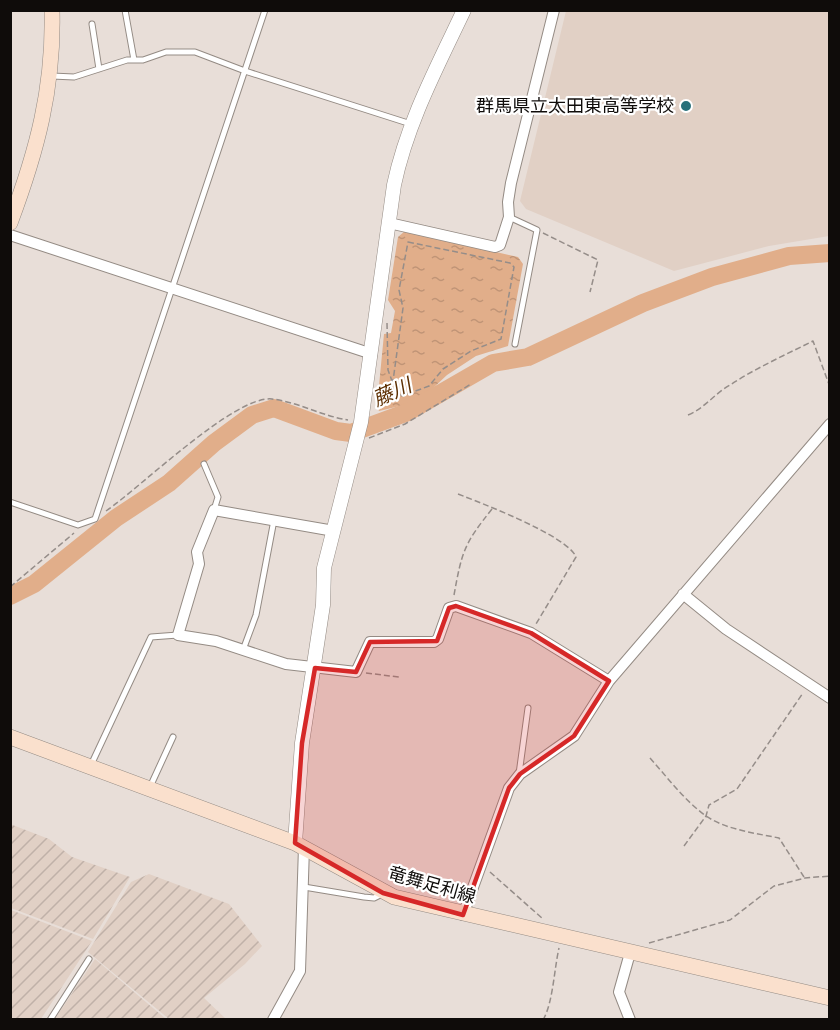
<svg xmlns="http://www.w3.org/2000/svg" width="840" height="1030" font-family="Cabin,'Noto Sans JP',sans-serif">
<defs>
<pattern id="industrial-furrows" width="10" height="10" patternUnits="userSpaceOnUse" patternTransform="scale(1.5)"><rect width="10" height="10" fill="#e1d0c5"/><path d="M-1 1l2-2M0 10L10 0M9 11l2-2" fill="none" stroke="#c0b1a8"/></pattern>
<pattern id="water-ripples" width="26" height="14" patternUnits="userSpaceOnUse" patternTransform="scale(1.5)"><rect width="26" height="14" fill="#e1ae8a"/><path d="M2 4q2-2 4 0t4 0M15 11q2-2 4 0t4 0" fill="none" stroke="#c09476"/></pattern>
</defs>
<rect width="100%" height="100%" fill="#e8ded8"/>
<!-- built -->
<path fill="#e1d0c5" d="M566 11H829V236L769 246 674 271 526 209 520 201Z"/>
<!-- industrial -->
<path fill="url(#industrial-furrows)" d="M10 824 49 839 72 857 130 877 93 939 11 908Z
M149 874 229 904 262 946 245 964 204 998 226 1019H169L88 952 131 882Z
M11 910 92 941 41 1019H11Z
M95 959 166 1019H55Z"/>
<!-- water -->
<path fill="url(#water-ripples)" d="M405 231 518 257 523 264 508 346 476 356 447 375 431 390 404 405 379 411 377 406 384 334 391 333 395 311 388 300 398 237Z"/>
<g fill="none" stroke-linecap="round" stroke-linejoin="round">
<!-- stream -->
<path stroke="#e1ae8a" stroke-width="3" d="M416 396 418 406
M378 425 379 418"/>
<!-- river -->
<path stroke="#e1ae8a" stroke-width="18" d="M10 596 34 584 116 518 169 483 214 443 252 415 274 408 336 431 351 433 408 412 493 363 528 357 643 303 712 277 789 256 830 253"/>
<!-- service casing -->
<g stroke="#948b84" stroke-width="7">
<path id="service" d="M125 10 134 60
M92 24 99 69
M52 76 74 77 127 60H143L166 52H195L245 71 411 124
M509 217 537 230 515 344
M204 464 218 497 214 510
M10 502 78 525 95 519 265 10
M243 650 256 615 274 520
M91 765 151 637 178 635
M519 774 528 708
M150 787 173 737
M304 887 364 897 374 898 382 894
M50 1020 89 959"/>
</g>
<!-- minor casing -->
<g stroke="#948b84" stroke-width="12">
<path id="minor" d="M389 223 495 247 500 245 509 217 508 202 511 183 554 10
M10 235 372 354
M334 531 214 510 197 552 199 564 178 635 216 641 286 664 356 672 370 642H434L438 639 449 608 456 606 531 633 609 681
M683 594 726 629 830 698
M463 915 509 788 520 774 574 736 609 681 830 424
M630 953 619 992 630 1020
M273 1020 300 971 304 847"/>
</g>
<!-- tertiary casing -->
<g stroke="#948b84" stroke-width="15">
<path id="tertiary" d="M295 843 302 743 323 605 324 568 361 422 394 185C407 123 437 67 464 10"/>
</g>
<!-- secondary casing -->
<g stroke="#948b84" stroke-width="16">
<path id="secondary" d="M10 223C37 151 54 88 52 10
M10 737 295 843 394 897 830 998"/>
</g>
<!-- path -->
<path stroke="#958d89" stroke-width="1.5" stroke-dasharray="6 3" stroke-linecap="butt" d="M543 233 598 260 590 292
M408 242 510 263 514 267 501 339 471 351 443 369 429 386 402 396 393 389V381L403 308 399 290Z
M387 323 388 370 392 381
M688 415C705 408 714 394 730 385 756 368 785 355 813 341L830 387
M369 438 405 424 471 384
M458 494C481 503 568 536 576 557L536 624
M106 511C141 487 235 395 272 399 298 402 322 416 348 420
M10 587 74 533
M454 595C462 551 464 544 492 509
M366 673 399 677
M650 758C667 777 685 801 706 816 727 830 755 833 779 838L804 877
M684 846 706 816 709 805 737 789 803 693
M490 872 543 919
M649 943 730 920 774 886 805 878 830 876
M543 1020C553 1003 554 970 559 948"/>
<!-- service -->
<use href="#service" stroke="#fff" stroke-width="5"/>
<!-- minor -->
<use href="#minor" stroke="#fff" stroke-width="10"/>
<!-- tertiary -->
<use href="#tertiary" stroke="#fff" stroke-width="14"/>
<!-- secondary -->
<use href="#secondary" stroke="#fae0cd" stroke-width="15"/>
</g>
<!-- marked area -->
<path fill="#d62828" fill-opacity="0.2" stroke="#d62828" stroke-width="4.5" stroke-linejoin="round" d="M456 606 531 633 609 681 574 736 520 774 509 788 463 915 383 893 295 843 302 743 315 668 356 672 370 642 437 641 449 608Z"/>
<!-- markers -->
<circle fill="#27707a" stroke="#fff" stroke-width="2" cx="686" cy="106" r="6"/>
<g text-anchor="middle" stroke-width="4.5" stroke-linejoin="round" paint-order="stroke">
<!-- poi labels -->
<g font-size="18" fill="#0f0c0a" stroke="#fff" text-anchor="end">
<text x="674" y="112">群馬県立太田東高等学校</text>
</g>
<!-- street labels -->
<g font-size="18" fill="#0f0c0a" stroke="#fff">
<text transform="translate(432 885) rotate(16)" y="6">竜舞足利線</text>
</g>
<!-- water labels -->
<g font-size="20" font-style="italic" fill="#5e2f02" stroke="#fff">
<text transform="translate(392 392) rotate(-24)" y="7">藤川</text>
</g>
</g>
<!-- border -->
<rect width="840" height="1030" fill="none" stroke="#0f0c0a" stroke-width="24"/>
</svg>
